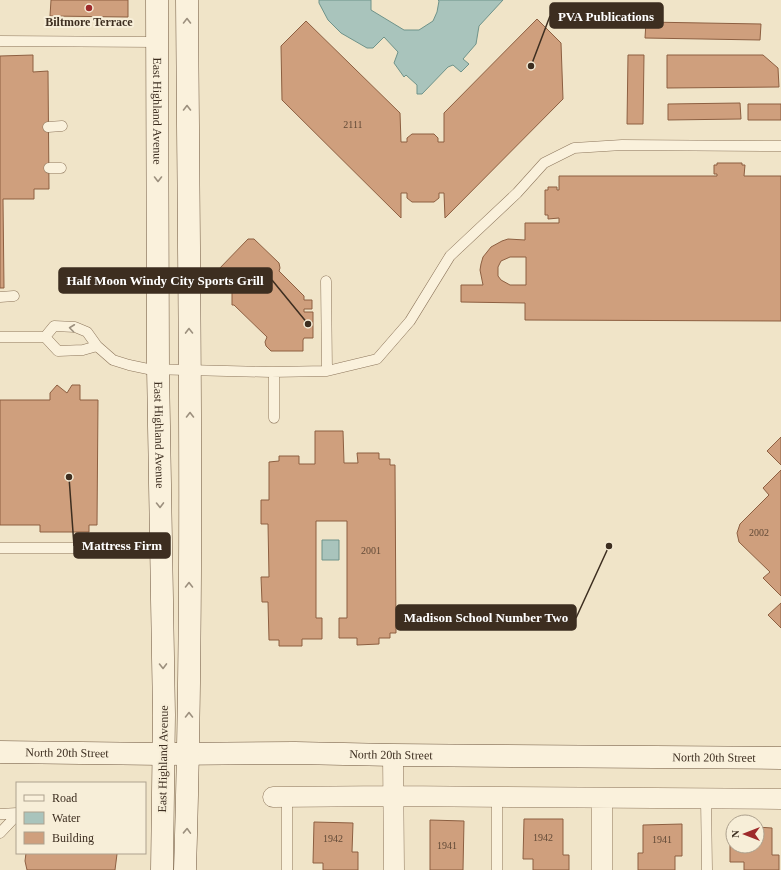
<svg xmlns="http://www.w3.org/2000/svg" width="781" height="870" font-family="'Times New Roman',serif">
<rect width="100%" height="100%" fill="#f0e4c8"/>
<!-- water -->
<path fill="#a9c4bc" stroke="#6f938a" d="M319 0H371V10L404 30H419L433 21 437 12 439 1 438 0H503L479 26 476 44 463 59 469 64 461 72 453 65 448 67 422 94H417V85L406 75 404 77 394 63 398 52 384 37 373 48H367L341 33 328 20 319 3Z
M322 540H339V560H322Z"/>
<!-- building -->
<path fill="#cf9f7d" stroke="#8d5f41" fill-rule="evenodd" d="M51 0H128V17L50 16Z
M537 19 561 43 563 99 445 218 444 193H439V198L434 202H412L407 198V193H401V218L282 100 281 46 306 21 400 113 401 142H407V138L412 134H434L438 138V142H444V113Z
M646 22 761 24 760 40 645 38Z
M33 55V72L48 71 49 189H34V199H3L4 288H0V56Z
M628 55H644L643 124H627Z
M667 55H763L778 68 779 87 667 88Z
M740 103 741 119 668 120V104Z
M748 104H781V120H748Z
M717 163H742V165H745L744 176H781V321L525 320V303L461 302V285H483L480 270 481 264 483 257 491 247 502 241 508 239 525 240V223H559V218L548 219V215H545V190H548V187H557V190H559V176H717V174H714V165H717ZM510 257H526V285H510L501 280 498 276V267L501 261Z
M248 239H254L279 263 280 268 279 271 304 296V300H312V309H304V312H313V338H304L303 340V351H271L266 346 265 342 267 337 234 305H232V288L219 275 218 270Z
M57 385 67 393 72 385H80V400H98L97 525H89V532H40V525H0V400H50V393Z
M315 431H343L344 463H358L357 453H379V459H390V465H395L396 633H390V638H379V644L357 645V638H339V618H347V521H316V618H322V639H302V646H279V640H269L268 602H262L261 577H269L268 524H261V500H269V462L279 461V456H299V464H315Z
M781 437V465L767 451Z
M781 470V596L763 578 770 572 739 542 737 533 740 524 769 495 763 488Z
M781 603V628L768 615Z
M524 819H563V855H569V870H533V859H523Z
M430 820 464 821 463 870H430Z
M314 822 353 823 352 852H358V870H323V863H313Z
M682 824V856H675V870H638V853H643V825Z
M730 827H733V846H757V827L772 828V855H779V870H744V862H730Z
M26 853H117V854L115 870H27L25 861Z"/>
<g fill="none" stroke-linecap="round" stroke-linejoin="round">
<!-- lane casing -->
<g stroke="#8d765c" stroke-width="11">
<path id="lane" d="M0 41 157 42
M48 127 62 126
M49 168H61
M326 281 327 371
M0 297 14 296
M0 337H45L58 351 83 350 97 346
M45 337 54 326 75 327 87 332 97 346 113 360 129 365 148 369 271 372 327 371 377 359 410 321 450 256 517 193 544 163 574 148 622 145 781 146
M274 372V418
M0 548H161
M287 796V870
M497 797V870
M706 799 707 870
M0 814 17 813
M0 833 17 815"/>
</g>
<!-- street casing -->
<g stroke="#8d765c" stroke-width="21">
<path id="street" d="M393 755 394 870
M273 797 394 796 781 799
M602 798V870"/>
</g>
<!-- secondary casing -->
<g stroke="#6f573f" stroke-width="23">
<g id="secondary">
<path id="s1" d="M157 0 158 368 164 715 162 870"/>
<path id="s2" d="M0 752 162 754 295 753 393 755 781 758"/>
<path d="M185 870C194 580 189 290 187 0"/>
</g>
</g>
<!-- lane -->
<use href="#lane" stroke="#faf1dc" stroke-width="10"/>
<!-- street -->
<use href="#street" stroke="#faf1dc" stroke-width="20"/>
<!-- secondary -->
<use href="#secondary" stroke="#faf1dc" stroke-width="22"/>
</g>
<!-- one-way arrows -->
<defs><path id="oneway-chevron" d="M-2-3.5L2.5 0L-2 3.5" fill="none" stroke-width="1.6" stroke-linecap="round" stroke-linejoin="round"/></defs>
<g stroke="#9c907e">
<use href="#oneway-chevron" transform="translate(187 21) rotate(-90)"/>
<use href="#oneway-chevron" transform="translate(187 108) rotate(-90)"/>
<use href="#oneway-chevron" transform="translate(158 179) rotate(90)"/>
<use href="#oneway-chevron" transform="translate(72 328) rotate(-173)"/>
<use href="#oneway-chevron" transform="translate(189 331) rotate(-91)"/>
<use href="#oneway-chevron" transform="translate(190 415) rotate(-90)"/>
<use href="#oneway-chevron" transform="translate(160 505) rotate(89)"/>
<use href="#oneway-chevron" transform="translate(189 585) rotate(-90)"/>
<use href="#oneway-chevron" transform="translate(163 666) rotate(89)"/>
<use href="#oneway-chevron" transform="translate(189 715) rotate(-90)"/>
<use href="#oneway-chevron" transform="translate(187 831) rotate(-88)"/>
</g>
<!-- markers -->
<circle fill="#9e2a2b" stroke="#f7eed8" stroke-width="1.5" cx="89" cy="8" r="4"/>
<g text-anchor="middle" stroke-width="4" stroke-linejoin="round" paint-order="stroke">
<!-- number labels -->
<g font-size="10" fill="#624a37">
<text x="353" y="128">2111</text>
<text x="759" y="536">2002</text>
<text x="371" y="554">2001</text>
<text x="543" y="841">1942</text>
<text x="333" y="842">1942</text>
<text x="662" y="843">1941</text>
<text x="447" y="849">1941</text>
</g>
<!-- poi labels -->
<g font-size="12" font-weight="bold" fill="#3d2e20" stroke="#f7eed8">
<text x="89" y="26">Biltmore Terrace</text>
</g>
<!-- street labels -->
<g font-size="12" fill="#3d2e20" stroke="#f7eed8">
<text dy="4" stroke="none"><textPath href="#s1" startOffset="111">East Highland Avenue</textPath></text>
<text dy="4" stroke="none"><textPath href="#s1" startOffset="435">East Highland Avenue</textPath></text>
<text dy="4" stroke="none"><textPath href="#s2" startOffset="67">North 20th Street</textPath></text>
<text dy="4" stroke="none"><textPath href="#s2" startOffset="391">North 20th Street</textPath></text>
<text dy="4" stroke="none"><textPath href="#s2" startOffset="714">North 20th Street</textPath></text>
<text transform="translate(163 759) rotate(-89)" y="4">East Highland Avenue</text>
</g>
</g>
<!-- callouts -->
<path fill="none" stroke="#3d2e20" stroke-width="1.5" d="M531 66L550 16M308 324L272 280M69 477L74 546M609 546L576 618"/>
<g fill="#3d2e20" stroke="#f7eed8" stroke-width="1.5">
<circle cx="531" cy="66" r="4"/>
<circle cx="308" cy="324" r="4"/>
<circle cx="69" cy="477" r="4"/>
<circle cx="609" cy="546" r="4"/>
</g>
<g fill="#3d2e20" stroke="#3d2e20" stroke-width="1.5">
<rect x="550" y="3" width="113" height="25" rx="4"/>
<rect x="59" y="268" width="213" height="25" rx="4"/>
<rect x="74" y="533" width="96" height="25" rx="4"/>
<rect x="396" y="605" width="180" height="25" rx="4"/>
</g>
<g font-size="13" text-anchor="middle" font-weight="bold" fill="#fff">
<text x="606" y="21">PVA Publications</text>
<text x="165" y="285">Half Moon Windy City Sports Grill</text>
<text x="122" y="550">Mattress Firm</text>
<text x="486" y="622">Madison School Number Two</text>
</g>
<!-- legend -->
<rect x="16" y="782" width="130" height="72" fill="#f7eed8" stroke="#ada18e"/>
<rect x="24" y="795" width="20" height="6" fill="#faf1dc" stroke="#ada18e"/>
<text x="52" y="802" font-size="12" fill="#3d2e20">Road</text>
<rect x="24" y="812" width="20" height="12" fill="#a9c4bc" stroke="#ada18e"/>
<text x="52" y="822" font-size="12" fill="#3d2e20">Water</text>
<rect x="24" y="832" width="20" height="12" fill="#cf9f7d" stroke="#ada18e"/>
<text x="52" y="842" font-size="12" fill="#3d2e20">Building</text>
<!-- north arrow -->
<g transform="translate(745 834) rotate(270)"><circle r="19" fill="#f7eed8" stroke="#ada18e"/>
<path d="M0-3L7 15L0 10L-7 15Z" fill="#9e2a2b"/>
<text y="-6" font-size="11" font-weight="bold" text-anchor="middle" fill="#3d2e20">N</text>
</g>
</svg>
